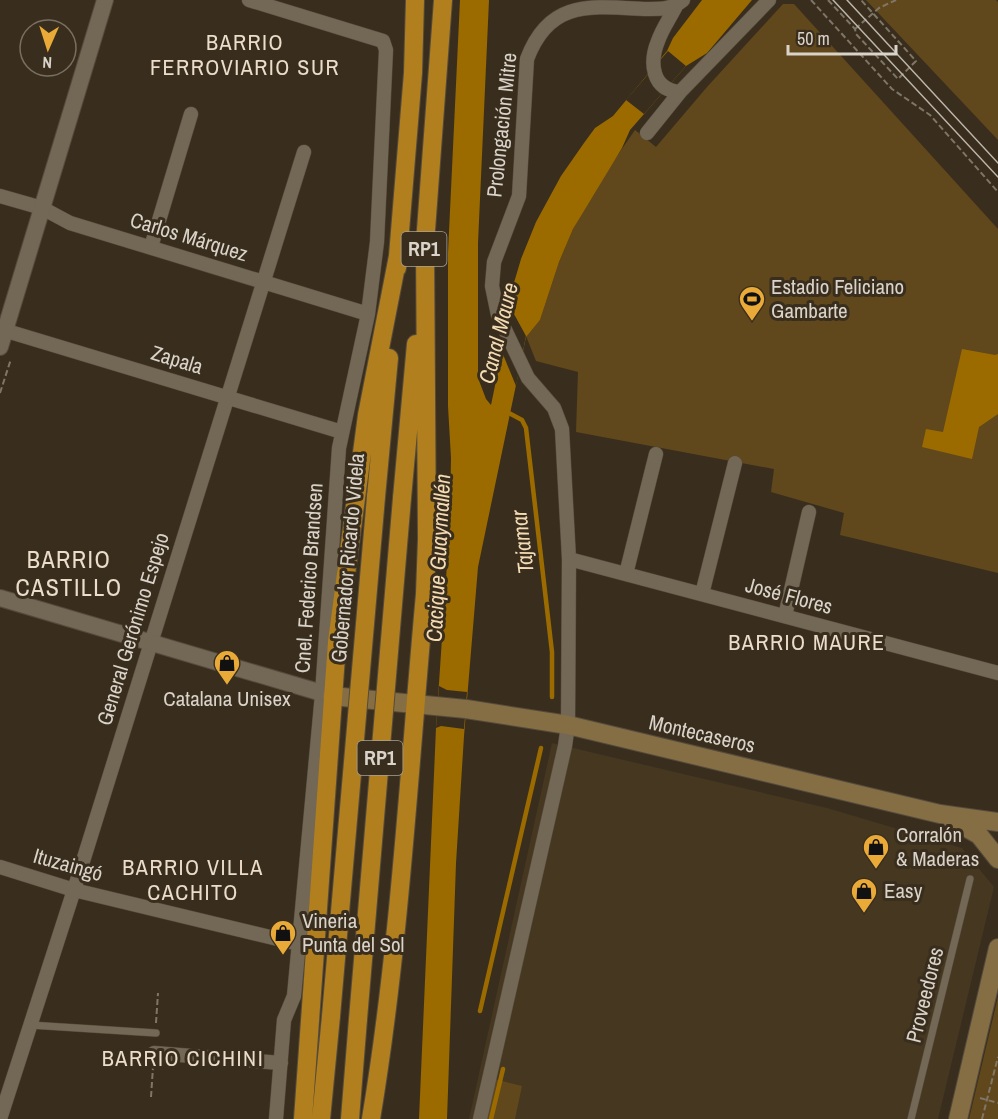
<svg xmlns="http://www.w3.org/2000/svg" width="998" height="1119" font-family="'Archivo Narrow',sans-serif">
<rect width="100%" height="100%" fill="#392e1e"/>
<!-- built -->
<path fill="#463720" d="M552 743 827 808 962 848 994 887 938 1119H469Z"/>
<!-- green -->
<path fill="#61471c" d="M866 0H996L998 2V140Z
M783 4H794L998 229V573L840 535 844 513 771 492 774 469 576 432 578 372 536 361 526 336 540 320 559 262 573 229 601 179 635 130 656 147 707 87Z
M998 997V1119H969Z
M494 1079 522 1086 515 1119H485Z"/>
<!-- water -->
<path fill="#9c6b00" d="M460 0H489L478 243V378L486 399 491 405 502 352 508 303 521 259 536 222 561 176 584 143 595 128 613 116 667 51 673 38 702 0H752L707 53 686 66 630 130 622 148 573 229 559 262 540 320 526 337 478 567 464 736 456 863 447 1119H419L436 728 450 519 451 458 448 406V253Z
M962 349 995 355 998 354V414L979 427 972 459 922 447 926 429 943 432Z"/>
<!-- pier -->
<path fill="#392e1e" d="M668 51 686 66 644 114 626 100Z
M508 303 526 336 516 386 502 352Z
M439 686 447 690 467 692 464 729 441 726 436 728Z"/>
<g fill="none" stroke-linecap="round" stroke-linejoin="round">
<!-- stream -->
<path stroke="#9c6b00" stroke-width="4.5" d="M507 412 522 420 526 428 552 652V697
M480 1011 541 748
M491 1119 503 1069"/>
<!-- service casing -->
<g stroke="#544b3d" stroke-width="8">
<path id="service" d="M30 1025 156 1033
M911 1119 970 879"/>
</g>
<!-- minor casing -->
<g stroke="#544b3d" stroke-width="15">
<path id="minor" d="M249 0 383 41 386 50 377 242 368 314 339 448 322 694 294 996 284 1020 276 1119
M676 6C670 18 662 29 658 41 649 63 652 90 680 92
M647 133 680 92 769 0
M0 196 42 208 70 223 368 314
M151 247 191 114
M0 329 342 432
M569 559 998 673
M626 574 656 454
M702 594 735 463
M785 616 809 512
M0 867 74 890 299 944
M154 1053 281 1063
M0 1119 74 890 304 152
M480 1119 565 746 568 725 569 559 562 429 554 408 528 378 498 315 492 286 494 262 519 196 527 59C549 0 589 6 644 9 660 9 671 10 683 0"/>
</g>
<!-- tertiary casing -->
<g stroke="#544b3d" stroke-width="18">
<path id="tertiary" d="M0 347 105 0
M0 598 332 696"/>
</g>
<!-- secondary casing -->
<g stroke="#544b3d" stroke-width="20">
<path id="secondary" d="M332 696 466 709 568 725 940 814 998 822
M952 820 979 835 998 859
M958 1119 998 948"/>
</g>
<!-- motorway casing -->
<g stroke="#544b3d" stroke-width="20">
<path id="motorway" d="M424 257 443 0
M397 268 413 73 415 0
M376 497 389 358
M402 498 416 344
M303 1119 337 642 367 415 398 256
M321 1119 331 1016
M350 1119 358 1019
M371 1119C400 945 409 769 425 594L427 539 425 246"/>
</g>
<!-- path -->
<path stroke="#7f7668" stroke-width="2" stroke-dasharray="6 3" stroke-linecap="butt" d="M811 0 892 89 930 115 998 192
M828 0 855 29 856 34 898 79 916 61 861 0
M855 29 879 8 896 0
M0 393 11 359
M156 1023 158 993
M151 1097 153 1067
M980 1098 998 1103
M982 1119 998 1057"/>
<!-- service -->
<use href="#service" stroke="#736755" stroke-width="7"/>
<!-- minor -->
<use href="#minor" stroke="#736755" stroke-width="14"/>
<!-- tertiary -->
<use href="#tertiary" stroke="#736755" stroke-width="16"/>
<!-- secondary -->
<use href="#secondary" stroke="#866e44" stroke-width="18"/>
<!-- motorway -->
<use href="#motorway" stroke="#b27f1e" stroke-width="18"/>
<!-- tram -->
<path stroke="#bdb6ab" stroke-width="1.5" d="M833 0 998 177
M847 0 998 163"/>
<!-- motorway-bridge casing -->
<g stroke="#544b3d" stroke-width="20" stroke-linecap="butt">
<path id="motorway-bridge" d="M331 1016 376 497
M358 1019 402 498"/>
</g>
<!-- motorway-bridge -->
<use href="#motorway-bridge" stroke="#b27f1e" stroke-width="18"/>
</g>
<!-- icons -->
<defs>
<g id="stadium-pin" transform="scale(1.35)"><path d="M0 17L-7.5 6A9.5 9.5 0 1 1 7.5 6Z" fill="#eaaa38" stroke="#392e1e"/><path d="M0-5a6.5 5 0 1 0 0 10a6.5 5 0 1 0 0-10ZM-3.5-1.8h7v3.6h-7Z" fill="#111"/></g>
<g id="shop-pin" transform="scale(1.35)"><path d="M0 17L-7.5 6A9.5 9.5 0 1 1 7.5 6Z" fill="#eaaa38" stroke="#392e1e"/><path d="M-5-2.5h2.3a2.7 3.5 0 0 1 5.4 0H5L5.5 6h-11ZM-1.5-2.5h3a1.5 2.3 0 0 0-3 0Z" fill="#111"/></g>
</defs>
<g fill-rule="evenodd">
<use href="#stadium-pin" x="752" y="299"/>
<use href="#shop-pin" x="227" y="663"/>
<use href="#shop-pin" x="876" y="847"/>
<use href="#shop-pin" x="864" y="891"/>
<use href="#shop-pin" x="283" y="933"/>
</g>
<g text-anchor="middle" stroke-width="6" stroke-linejoin="round" paint-order="stroke">
<!-- shield labels -->
<g fill="#392e1e" stroke="#aaa296" stroke-width="1.5">
<rect x="401.5" y="232" width="45" height="34" rx="4.5"/>
<rect x="357.5" y="741" width="45" height="34" rx="4.5"/>
</g>
<g font-size="20" font-weight="bold" fill="#dad3c9">
<text x="424" y="256">RP1</text>
<text x="380" y="765">RP1</text>
</g>
<!-- street labels -->
<g font-size="21" fill="#dad3c9" stroke="#392e1e">
<text transform="translate(502 125) rotate(-84)" y="7">Prolongación Mitre</text>
<text transform="translate(189 237) rotate(17)" y="7">Carlos Márquez</text>
<text transform="translate(177 360) rotate(17)" y="7">Zapala</text>
<text transform="translate(348 558) rotate(-85)" y="7">Gobernador Ricardo Videla</text>
<text transform="translate(309 578) rotate(-86)" y="7">Cnel. Federico Brandsen</text>
<text transform="translate(789 596) rotate(15)" y="7">José Flores</text>
<text transform="translate(133 629) rotate(-73)" y="7">General Gerónimo Espejo</text>
<text transform="translate(702 734) rotate(13)" y="7">Montecaseros</text>
<text transform="translate(68 865) rotate(16)" y="7">Ituzaingó</text>
<text transform="translate(925 995) rotate(-76)" y="7">Proveedores</text>
</g>
<!-- poi labels -->
<g font-size="21" fill="#dad3c9" stroke="#392e1e" text-anchor="start">
<text x="771" y="294">Estadio Feliciano<tspan x="771" dy="24">Gambarte</tspan></text>
<text x="227" y="706" text-anchor="middle">Catalana Unisex</text>
<text x="896" y="842">Corralón<tspan x="896" dy="24">&amp; Maderas</tspan></text>
<text x="884" y="898">Easy</text>
<text x="302" y="928">Vineria<tspan x="302" dy="24">Punta del Sol</tspan></text>
</g>
<!-- neighbourhood labels -->
<g font-size="22" letter-spacing="1.5" fill="#ebddc9" stroke="#392e1e">
<text x="245" y="50">BARRIO<tspan x="245" dy="25">FERROVIARIO SUR</tspan></text>
<text x="807" y="650">BARRIO MAURE</text>
<text x="193" y="875">BARRIO VILLA<tspan x="193" dy="25">CACHITO</tspan></text>
<text x="183" y="1066">BARRIO CICHINI</text>
</g>
<!-- water labels -->
<g font-size="22" font-style="italic" fill="#f5dbb4" stroke="#392e1e">
<text transform="translate(498 333) rotate(-76)" y="8">Canal Maure</text>
<text transform="translate(522 542) rotate(-97)" y="8">Tajamar</text>
<text transform="translate(438 558) rotate(-87)" y="8">Cacique Guaymallén</text>
</g>
<!-- quarter labels -->
<g font-size="24" letter-spacing="1.5" fill="#ebddc9" stroke="#392e1e">
<text x="69" y="568">BARRIO<tspan x="69" dy="28">CASTILLO</tspan></text>
</g>
</g>
<!-- north arrow -->
<g transform="translate(48 48) rotate(183)"><circle r="28" fill="#392e1e" stroke="#797062" stroke-width="1.5"/>
<path d="M0-4.5L10 22L0 15L-10 22Z" fill="#eaaa38"/>
<text y="-9" font-size="16" font-weight="bold" text-anchor="middle" fill="#dad3c9">N</text>
</g>
<!-- scale -->
<path d="M788 45v9h108v-9" fill="none" stroke="#dad3c9" stroke-width="3"/>
<text x="797" y="45" font-size="18" fill="#dad3c9" stroke="#392e1e" stroke-width="4.5" paint-order="stroke">50 m</text>
</svg>
